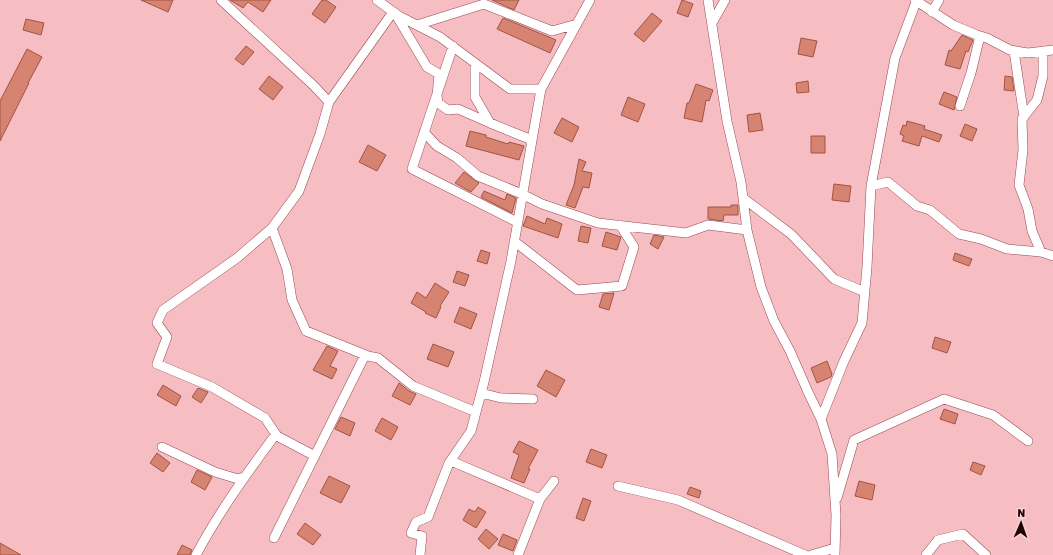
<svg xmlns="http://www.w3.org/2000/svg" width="1053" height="555" font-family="Rubik,sans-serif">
<rect width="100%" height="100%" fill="#f6bec3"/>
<!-- building -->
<path fill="#d78371" stroke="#a25343" d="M141 0H173L168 12Z
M230 0H271L263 12 248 2 243 8Z
M322 0H326L336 7 325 23 312 14Z
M492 0H519L514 10Z
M682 0 693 4 688 17 677 13Z
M652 13 662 21 644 42 634 34Z
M503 18 556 40 550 53 497 29Z
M26 19 44 23 41 35 23 30Z
M962 35 973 40 968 52 966 51 960 69 945 65 949 50 951 51Z
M801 38 817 41 813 57 798 54Z
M246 46 254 52 243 65 235 59Z
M27 49 42 57 28 83H29L0 141V101Z
M269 76 283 87 273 100 259 89Z
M1005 76 1012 77 1014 91 1004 90Z
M808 81 809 92 797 93 796 83Z
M696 84 713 90 709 101 706 100 702 122 684 118 687 103H689Z
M944 92 957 97 954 110 939 104Z
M628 97 645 104 638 122 621 115Z
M760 113 763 130 749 132 747 115Z
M562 118 579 127 572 142 554 133Z
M907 121 925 126 924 129 942 135 939 142 922 136 919 146 902 141 904 136 900 134 903 125 906 126Z
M965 124 977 129 972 141 960 136Z
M470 131 486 135V137L508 144 509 142 524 146 519 160 466 146Z
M811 136H825V153H811Z
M368 145 386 155 377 171 359 162Z
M579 159 586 162 582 171 592 173 589 188 583 187 575 208 566 205 574 185Z
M464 172 479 183 471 192 455 183Z
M834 184 851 186 849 202 832 200Z
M484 191 505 200 507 194 516 198 512 213 481 197Z
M731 205H738V215H724L723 221 708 219V207H731Z
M527 216 545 224 547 218 562 224 558 238 523 226Z
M581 226 591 228 588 243 578 241Z
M606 232 621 237 617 250 602 246Z
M654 235 664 237 658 249 650 244Z
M481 250 490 253 487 264 477 261Z
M955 253 972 259 969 266 953 260Z
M457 271 469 275 465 286 453 282Z
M435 283 449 292 440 306 441 307 436 318 425 313 426 312 411 303 417 292 426 298Z
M614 293 609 310 599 307 603 294Z
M460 307 477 314 471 329 454 322Z
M935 337 951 342 947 353 932 348Z
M433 344 454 352 448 367 427 359Z
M327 346 338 351 330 366 337 369 332 379 313 370Z
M827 361 832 374 831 377 817 383 811 368Z
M546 370 565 380 556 397 537 386Z
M399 383 409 391 416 394 410 405 392 396Z
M163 385 181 396 176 406 157 395Z
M198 388 208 392 201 403 192 397Z
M944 409 958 414 955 424 940 419Z
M341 417 355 423 350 436 335 429Z
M382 418 398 427 391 440 375 431Z
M519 441 538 450 528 469H530L524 483 511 478 519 455 513 452Z
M591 449 607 455 602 468 586 462Z
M157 453 170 463 163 472 150 463Z
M973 462 985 466 981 475 970 470Z
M197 470 212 477 205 490 191 482Z
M329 476 350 486 341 503 320 493Z
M859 481 875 485 872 500 855 496Z
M690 487 701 491 699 498 687 494Z
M583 498 591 501 584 521 576 518Z
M478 507 486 512 476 528 463 520 469 509 475 512Z
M305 523 321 535 313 545 297 534Z
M486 529 498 539 489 549 478 539Z
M503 534 517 540 513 551 498 545Z
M0 543 21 555H0Z
M182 545 192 550 190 555H177Z"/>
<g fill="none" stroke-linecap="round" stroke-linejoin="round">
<!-- minor casing -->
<g stroke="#994854" stroke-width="10">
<path id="minor" d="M221 0 313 85 329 102
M377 0 399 16 440 37 510 89H541
M708 0 727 121 741 182 747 230 761 287 774 321 790 351 808 392 821 419 832 454 836 515 835 555
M915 0 953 25 977 35 987 38 1010 50 1028 53 1053 50
M932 12 939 0
M396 15 427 67 439 74 437 96 438 103 448 110 458 109 490 123
M712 23 725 0
M417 25 484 4 552 31 577 24
M453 46 412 169 517 222
M1014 51 1024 117
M475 63V97L490 123 532 140
M960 106 971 73 980 36
M424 132 437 146 457 158 478 176 522 194 542 204 598 223 686 233 708 225 747 230
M871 186 888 182 917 206 930 210 959 234 981 239 1007 249 1041 252 1053 256
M743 198 791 234 834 279 865 292
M272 228 287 269 292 300 306 331 368 356 378 358 413 386 476 412
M514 241 577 290 622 286 634 247 620 225
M1041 252 1032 231 1028 209 1019 185 1023 150 1022 119 1037 100 1043 76V51
M481 393 501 398 533 399
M821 419 844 361 862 323 867 267 871 186 895 58 916 2
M162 447 215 472 238 479 244 477
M315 456 277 436 265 418 212 387 157 364 167 337 157 323 163 310 237 258 272 228 299 191 320 134 329 102 393 12
M451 461 540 499
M618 486 678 500 805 555
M837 498 854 440 944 399 993 415 1028 441
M274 538 365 355
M196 555C219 512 247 473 276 434
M420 555 422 536 411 533 416 522 428 517 449 463 471 431 484 382 511 261 541 89 590 0
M518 555 540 499 554 481
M811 555 835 548
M926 555 938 540 963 534 986 555"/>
</g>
<!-- minor -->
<use href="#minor" stroke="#fff" stroke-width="9"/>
</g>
<!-- north arrow -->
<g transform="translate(1021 523) rotate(2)" stroke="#f7d1d4" stroke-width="3" paint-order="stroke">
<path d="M0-3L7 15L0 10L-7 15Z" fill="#1d0105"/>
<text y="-6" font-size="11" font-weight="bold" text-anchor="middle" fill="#1d0105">N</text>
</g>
</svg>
